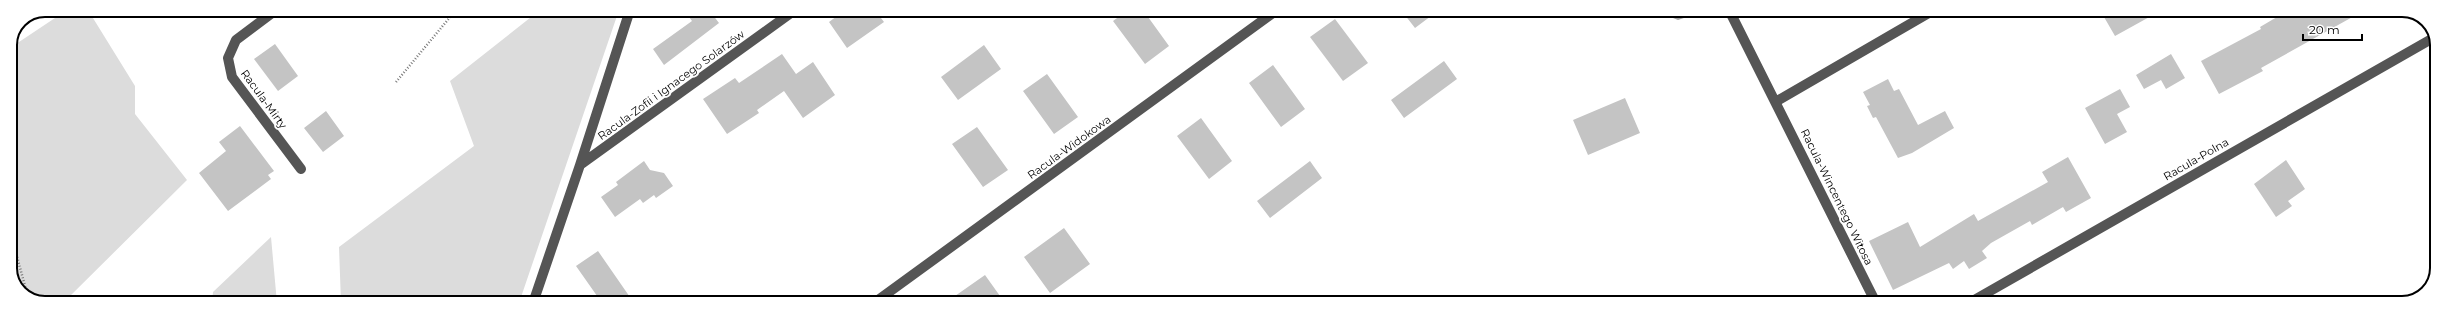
<svg xmlns="http://www.w3.org/2000/svg" width="2447" height="313" font-family="Montserrat,sans-serif">
<rect width="100%" height="100%" fill="#fff"/>
<!-- green -->
<path fill="#dcdcdc" d="M67 10H88L135 86V114L187 180 63 303H41L20 293 10 272V48Z
M540 10H619L519 303H341L339 247 474 146 450 81Z
M271 237 277 303H212L213 292Z"/>
<!-- water -->
<path fill="#a3a3a3" d="M1669 10H1707L1678 20 1673 18Z"/>
<!-- building -->
<path fill="#c4c4c4" d="M684 10H709L719 23 664 65 653 49 692 21Z
M845 10H875L884 22 847 48 829 22Z
M1128 10H1143L1169 46 1145 64 1113 21Z
M1401 10H1439L1415 28Z
M2115 10H2162L2115 36 2104 17Z
M2289 10H2365L2261 68 2263 71 2219 94 2201 61 2261 29 2260 27Z
M1335 19 1368 63 1343 81 1310 37Z
M275 44 298 76 278 91 254 59Z
M984 45 1001 69 958 100 941 77Z
M782 54 796 74 813 62 835 95 803 118 784 91 757 110 759 113 727 134 703 99 735 78 739 83Z
M2171 54 2185 78 2166 89 2161 80 2144 89 2136 75Z
M1444 61 1457 79 1404 118 1391 100Z
M1273 65 1305 109 1281 127 1249 83Z
M1047 74 1078 117 1054 134 1023 91Z
M1888 79 1894 91 1899 89 1918 125 1945 111 1954 128 1912 153 1898 158 1876 117 1873 118 1867 106 1870 105 1863 92Z
M2120 89 2130 107 2117 114 2127 132 2105 144 2085 108Z
M1625 98 1640 133 1588 155 1573 120Z
M326 111 344 136 323 152 304 128Z
M1201 118 1232 161 1209 179 1177 136Z
M240 126 274 171 268 175 271 179 228 211 199 173 226 151 219 142Z
M977 127 1008 170 983 187 952 144Z
M2068 157 2091 198 2066 212 2063 207 2032 225 2030 221 1991 243 1982 251 1987 258 1969 269 1964 261 1953 269 1949 263 1893 290 1869 241 1908 222 1920 247 1974 214 1978 221 2048 182 2042 172Z
M2286 160 2305 189 2288 201 2292 206 2276 217 2254 184Z
M644 161 650 170 664 173 673 186 656 198 654 195 643 203 640 199 615 217 601 197 618 185 616 182Z
M1310 161 1322 178 1270 218 1257 201Z
M1064 228 1090 264 1050 293 1024 257Z
M598 251 634 303H602L576 266Z
M985 275 1005 303H945Z"/>
<g fill="none" stroke-linecap="round" stroke-linejoin="round">
<!-- path -->
<path stroke="#777" stroke-width="2.5" stroke-dasharray="1 2" stroke-linecap="butt" d="M396 82 456 10
M10 231 28 297"/>
<!-- minor -->
<path stroke="#555" stroke-width="10" d="M276 10 236 40 228 58 232 77 301 169
M1729 10 1876 303
M1777 101 1934 10
M580 165 795 10
M533 303 580 165 630 10
M874 303 1277 10
M1969 303 2435 37"/>
</g>
<g text-anchor="middle" stroke-width="4" stroke-linejoin="round" paint-order="stroke">
<!-- street labels -->
<g font-size="11" fill="#000" stroke="#fff">
<text transform="translate(671 85) rotate(-36)" y="4">Racula-Zofii i Ignacego Solarzów</text>
<text transform="translate(264 99) rotate(54)" y="4">Racula-Mirty</text>
<text transform="translate(1069 147) rotate(-36)" y="4">Racula-Widokowa</text>
<text transform="translate(2196 159) rotate(-30)" y="4">Racula-Polna</text>
<text transform="translate(1837 197) rotate(64)" y="4">Racula-Wincentego Witosa</text>
</g>
</g>
<!-- crop -->
<path d="M0 0H2447V313H0ZM45 17H2402A28 28 0 0 1 2430 45V268A28 28 0 0 1 2402 296H45A28 28 0 0 1 17 268V45A28 28 0 0 1 45 17Z" fill="#fff" fill-rule="evenodd"/>
<path fill="none" stroke="#000" stroke-width="2" d="M45 17H2402A28 28 0 0 1 2430 45V268A28 28 0 0 1 2402 296H45A28 28 0 0 1 17 268V45A28 28 0 0 1 45 17Z"/>
<!-- scale -->
<path d="M2303 34v6h59v-6" fill="none" stroke="#000000" stroke-width="2"/>
<text x="2309" y="34" font-size="12" fill="#000000" stroke="#ffffff" stroke-width="3" paint-order="stroke">20 m</text>
</svg>
